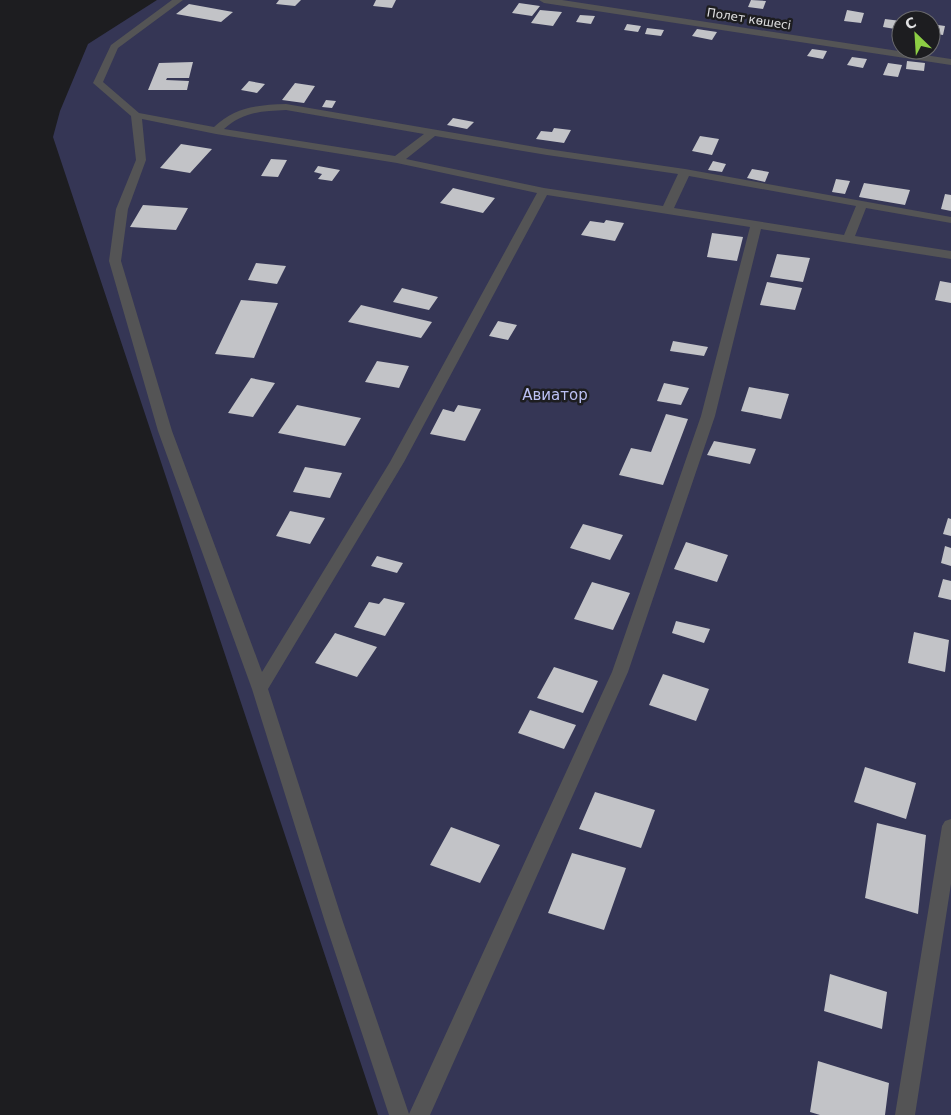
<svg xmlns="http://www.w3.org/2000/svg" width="951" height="1115" font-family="'DejaVu Sans',sans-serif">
<rect width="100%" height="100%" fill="#1d1d20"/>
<!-- green -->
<path fill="#353655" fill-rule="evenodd" d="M157 0H951V1115H378L53 137 60 111 88 44ZM901 20H931V50H901Z"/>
<!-- building -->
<path fill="#c2c3c7" d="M279 0H301L295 6 276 4Z
M376 0H396L392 8 373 6Z
M751 0 766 1 763 9 748 7Z
M519 3 540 6 532 16 512 13Z
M189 4 233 12 221 22 176 14Z
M540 10 562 12 553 26 531 23Z
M847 10 864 13 861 23 844 21Z
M580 15 595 16 591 24 576 22Z
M885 19 901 21V30L883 27Z
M627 24 641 26 638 32 624 30Z
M931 24 945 26 943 35 931 33Z
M647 28 664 30 661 36 645 34Z
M697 29 717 32 712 40 692 36Z
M812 49 827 51 823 59 807 56Z
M852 57 867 59 863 68 847 65Z
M907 61 925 63 924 71 906 69Z
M193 62 189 78H167L166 80 189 81 187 90H148L159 63Z
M888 63 902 65 898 77 883 75Z
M249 81 265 84 257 93 241 90Z
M295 83 315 86 304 103 282 100Z
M326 100 336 101 332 108 322 107Z
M453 118 474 122 467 129 447 125Z
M554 128 571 130 564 143 536 139 541 131 552 132Z
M700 136 719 139 712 155 692 151Z
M181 144 212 149 190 173 160 168Z
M271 159 287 160 278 177 261 176Z
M713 161 726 164 722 172 708 170Z
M318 166 340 170 332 181 318 179 322 174 314 172Z
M752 169 769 172 765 182 747 178Z
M836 179 850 181 845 194 832 192Z
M864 183 910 190 905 205 859 197Z
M453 188 495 198 483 213 440 203Z
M945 194 951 195V211L941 209Z
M143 205 188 208 176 230 130 227Z
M606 220 624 223 615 241 581 235 590 221 604 223Z
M712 233 743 237 737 261 707 257Z
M777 254 810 258 803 282 770 277Z
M256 263 286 266 277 284 248 280Z
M940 281 951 283V303L935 300Z
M767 282 802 288 795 310 760 305Z
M402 288 438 297 429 310 393 302Z
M241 300 278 303 254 358 215 354Z
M361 305 432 322 421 338 348 322Z
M498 321 517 325 508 340 489 336Z
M673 341 708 347 704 356 670 351Z
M377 361 409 366 399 388 365 382Z
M251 378 275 383 253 417 228 413Z
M664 383 689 388 681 405 657 401Z
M749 387 789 394 781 419 741 411Z
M297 405 361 418 345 446 278 433Z
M458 405 481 409 465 441 430 434 443 409 454 412Z
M666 414 688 419 663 485 619 475 631 448 651 452Z
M714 441 756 449 750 464 707 455Z
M305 467 342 473 330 498 293 492Z
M290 511 325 518 310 544 276 536Z
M948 518 951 519V536L943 534Z
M583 524 623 535 610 560 570 548Z
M686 542 728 555 717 582 674 569Z
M945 546 951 548V566L941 563Z
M377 556 403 563 397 573 371 566Z
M943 579 951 581V600L938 597Z
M592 582 630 593 613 630 574 619Z
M384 598 405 603 385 636 354 627 369 602 379 604Z
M676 621 710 629 704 643 672 633Z
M914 632 949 640 945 672 908 663Z
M335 633 377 647 357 677 315 663Z
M554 667 598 681 583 713 537 698Z
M663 674 709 689 696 721 649 705Z
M530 710 576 725 564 749 518 733Z
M865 767 916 783 906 819 854 802Z
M595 792 655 810 641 848 579 829Z
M877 823 926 835 918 914 865 898Z
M451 827 500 845 480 883 430 865Z
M572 853 626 868 604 930 548 913Z
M830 974 887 992 882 1029 824 1011Z
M818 1061 889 1083 885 1115H820L810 1112Z"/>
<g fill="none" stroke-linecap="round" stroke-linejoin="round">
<!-- minor -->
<path fill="#545455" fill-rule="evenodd" d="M172 0H183L118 48 103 82 139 113 214 127C235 107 257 105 286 104L547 149 685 169 951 217V223L866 208 855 236 951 251V259L761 229 715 416 628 672 430 1115H389L325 922 252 689 158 431 109 261 116 209 136 160 131 116 93 83 111 45ZM286 110 424 134 395 156 224 129C243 112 262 111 286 110ZM142 119 216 134 397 163 537 193 390 462 262 672 172 431 121 261 128 209 146 160ZM435 136 547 155 678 174 663 206 544 188 406 159ZM689 176 856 206 844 235 674 208ZM547 195 750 227 701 416 612 672 409 1114 343 922 268 689 404 462Z
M539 0H562L951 59V65L544 3Z
M951 819V884L915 1115H895L942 826 945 821Z"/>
</g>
<g text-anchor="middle" stroke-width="5" stroke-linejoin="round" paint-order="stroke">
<!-- far-street labels -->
<g font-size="12" fill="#e0e0e2" stroke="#1d1d20">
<text transform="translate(749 19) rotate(9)" y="4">Полет көшесі</text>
</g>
<!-- park labels -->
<g font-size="15" fill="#bbc0f3" stroke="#1d1d20">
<text x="555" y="400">Авиатор</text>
</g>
</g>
<!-- north arrow -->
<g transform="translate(916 35) rotate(335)"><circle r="24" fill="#1d1d20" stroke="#6b6b6e"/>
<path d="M0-4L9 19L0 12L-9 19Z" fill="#8dce44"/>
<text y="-8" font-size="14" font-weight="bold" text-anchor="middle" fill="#e0e0e2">С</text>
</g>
</svg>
